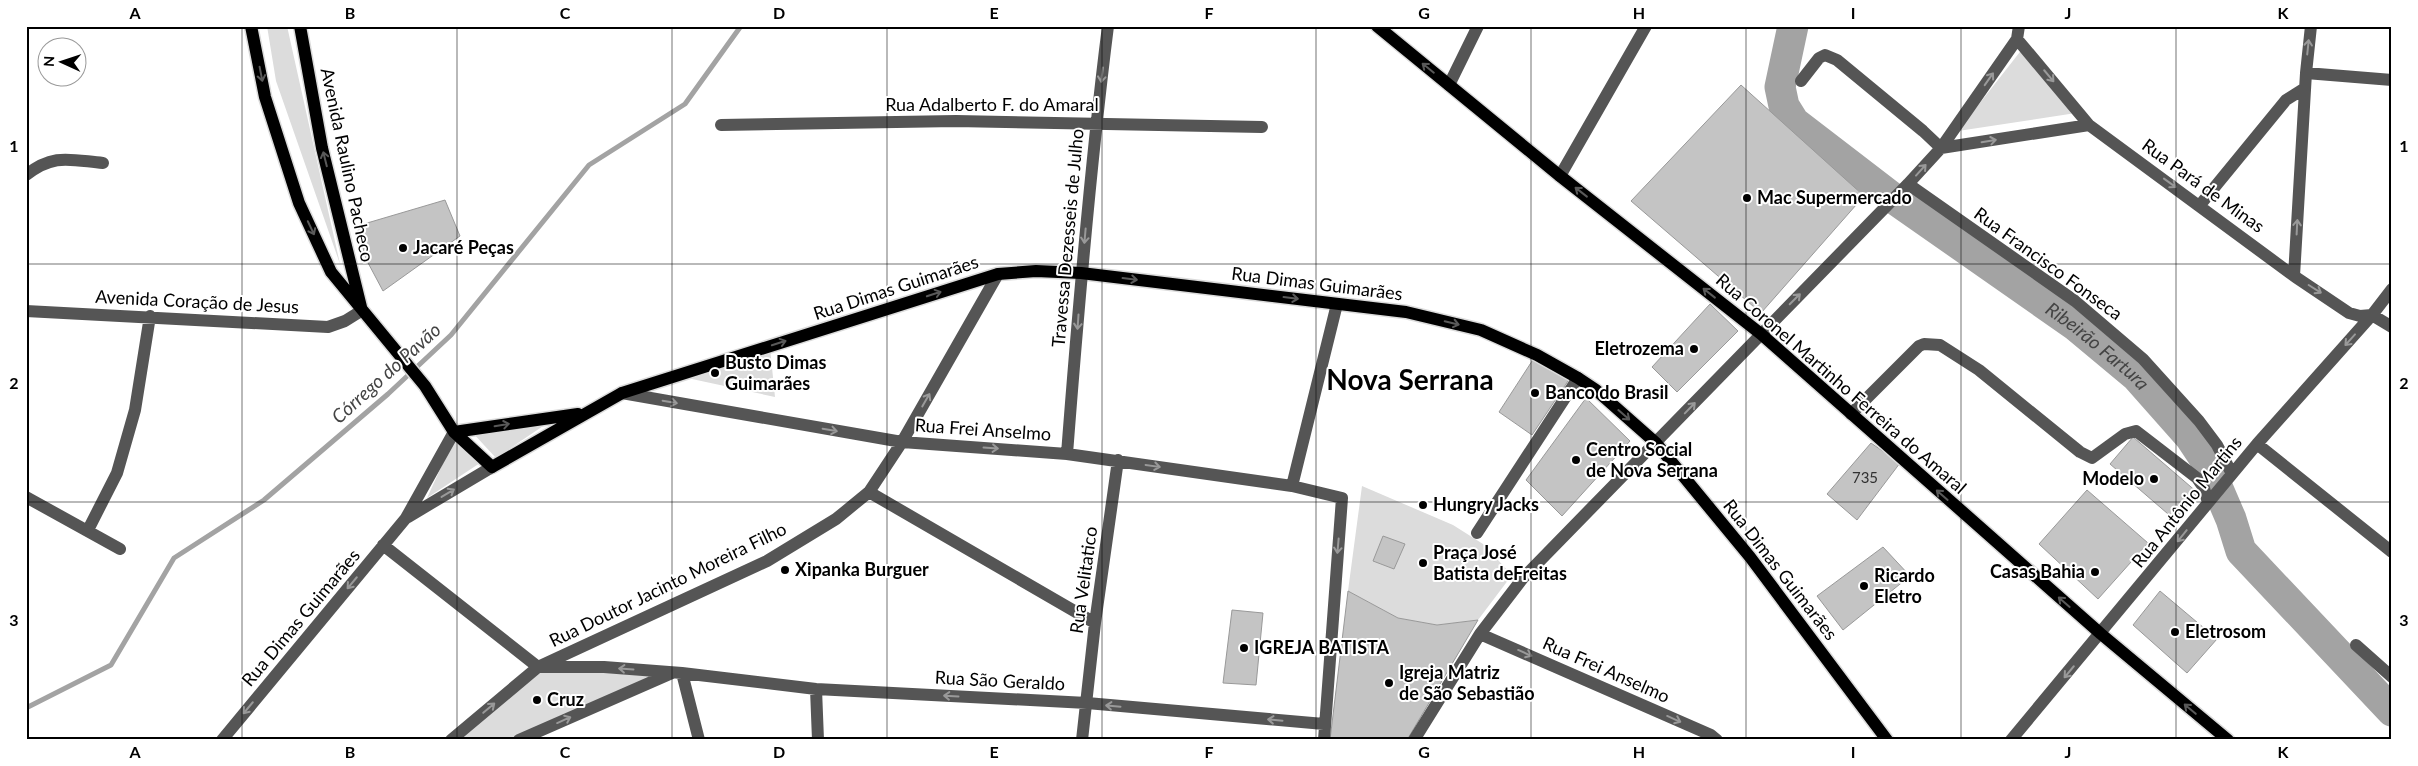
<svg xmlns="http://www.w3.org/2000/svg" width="2418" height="766" font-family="Lato,sans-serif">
<rect width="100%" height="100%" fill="#fff"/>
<!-- green -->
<path fill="#dcdcdc" d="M267 26H287L340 264 276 81Z
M2023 48 2076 113 1958 131Z
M770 348 775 397 678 376Z
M549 422 496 458 471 431Z
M455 437 480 463 427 498Z
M1362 486 1453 525 1483 544 1512 575 1478 620 1437 625 1398 618 1348 591Z
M541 667 668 673 517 740H453Z"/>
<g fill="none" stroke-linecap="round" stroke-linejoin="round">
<!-- stream -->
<path stroke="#a3a3a3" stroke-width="5" d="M26 708 111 665 174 558 264 500 388 394 451 335 589 165 685 104 741 26"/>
<!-- river -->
<path stroke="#a3a3a3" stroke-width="31" id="s1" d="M1793 26 1780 87 1784 106 1794 122 1893 198 2076 326 2136 376 2190 437 2206 461 2231 519 2241 551 2392 711"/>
</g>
<!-- building -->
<path fill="#c4c4c4" stroke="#999" d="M1741 85 1864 196 1761 313 1631 201Z
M445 200 460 236 383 291 366 259 357 226Z
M1710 304 1738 331 1677 392 1652 367Z
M1536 355 1572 375 1532 435 1499 412Z
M1586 398 1630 441 1562 516 1526 480Z
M2133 437 2198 493 2175 520 2110 464Z
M1871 443 1900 463 1857 520 1827 494Z
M2087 490 2148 543 2098 599 2039 544Z
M1383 536 1405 544 1394 569 1373 561Z
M1883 547 1910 576 1843 630 1817 596Z
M1348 591 1398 618 1437 625 1478 620 1407 740H1330Z
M2160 591 2217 639 2187 673 2133 625Z
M1232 610 1263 613 1256 685 1223 683Z"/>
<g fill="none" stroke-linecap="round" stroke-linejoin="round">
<!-- major casing -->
<g stroke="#dbdbdb" stroke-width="15">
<path id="major" d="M251 26 265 97 299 203 331 272 425 386 454 432 492 467 622 393 998 274 1036 271 1081 273 1406 312 1481 330 1537 355 1578 378 1596 390 1656 443 1750 557 1887 740
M300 26 322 148 361 307
M1377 26 1560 176 1761 334 2101 634 2228 740
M454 432 578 414"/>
</g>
<!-- minor -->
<path stroke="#555" stroke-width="12" d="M2017 39 2089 125 2294 276 2349 313 2360 316 2372 315 2392 327
M2306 73 2392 80
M1801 81 1819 58 1825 55 1837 60 1923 131 1941 148
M1449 85 1478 26
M721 125 956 121 1262 127
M1941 148 2089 125
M26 175C54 153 70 160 103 163
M1560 176 1646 26
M1908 184 2075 301 2143 359 2199 421 2217 445 2232 474
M2200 205 2286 100 2305 88
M2294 276 2306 73 2311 26
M26 311 328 327 345 321 361 311
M622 393 902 442 1067 454 1292 486 1342 498 1324 740
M1851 414 1919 346 1924 344 1940 345 1979 370 2080 452 2092 458 2125 434 2136 431 2197 478 2204 488 2208 503
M2257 444 2392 552
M1067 454C1078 311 1090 168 1108 26
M1292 486 1337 304
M869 492 1095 623
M26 497 120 549
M408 517 492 467
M88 530 117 473 135 410 150 316
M1477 533 1578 378
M383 545 538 667
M1480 634 1711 735 1717 740
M2356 645 2392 677
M538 667H604L682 673 816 689 1087 703 1324 724
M682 673 699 740
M816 689 818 740
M222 740 406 518 454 432
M451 740 538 667 767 561 836 519 869 492 902 442 998 274
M519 740 672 673
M1082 740 1095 623 1118 460
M1414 740 1480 634 1523 578 1908 184 1941 148 2017 39 2019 26
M2011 740 2257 444 2372 315 2392 289"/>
<!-- major -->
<use href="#major" stroke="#000" stroke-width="12"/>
</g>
<!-- one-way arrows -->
<defs><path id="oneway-shaft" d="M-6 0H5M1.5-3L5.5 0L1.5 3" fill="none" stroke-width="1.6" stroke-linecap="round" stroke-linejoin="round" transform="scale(1.25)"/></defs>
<g stroke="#999">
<use href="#oneway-shaft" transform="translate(2308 47) rotate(-84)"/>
<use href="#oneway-shaft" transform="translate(1102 75) rotate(97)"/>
<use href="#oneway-shaft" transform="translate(2049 76) rotate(50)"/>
<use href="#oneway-shaft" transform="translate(1989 79) rotate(-55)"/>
<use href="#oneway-shaft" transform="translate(1989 141) rotate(-9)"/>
<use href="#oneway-shaft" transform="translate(1921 170) rotate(-48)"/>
<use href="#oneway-shaft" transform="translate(2170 183) rotate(36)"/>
<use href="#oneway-shaft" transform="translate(2297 227) rotate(-87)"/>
<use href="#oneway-shaft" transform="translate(1085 236) rotate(95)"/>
<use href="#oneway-shaft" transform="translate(2315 289) rotate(32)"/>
<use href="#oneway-shaft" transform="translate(1795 299) rotate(-45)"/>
<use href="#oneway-shaft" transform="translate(1078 322) rotate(94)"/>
<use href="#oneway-shaft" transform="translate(2350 340) rotate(132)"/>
<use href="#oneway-shaft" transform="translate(926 400) rotate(-60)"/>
<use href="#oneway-shaft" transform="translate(670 402) rotate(10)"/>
<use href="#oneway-shaft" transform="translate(1690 408) rotate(-46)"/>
<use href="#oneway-shaft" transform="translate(830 430) rotate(10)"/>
<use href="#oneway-shaft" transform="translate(991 448) rotate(4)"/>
<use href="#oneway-shaft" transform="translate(1153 466) rotate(8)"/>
<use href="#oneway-shaft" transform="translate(448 493) rotate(-31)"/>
<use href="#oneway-shaft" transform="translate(2182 536) rotate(129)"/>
<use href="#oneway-shaft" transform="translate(1338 546) rotate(95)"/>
<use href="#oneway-shaft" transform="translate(352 583) rotate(130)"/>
<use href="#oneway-shaft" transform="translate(1525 653) rotate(24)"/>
<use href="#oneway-shaft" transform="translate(626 669) rotate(-176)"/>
<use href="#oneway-shaft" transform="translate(2069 672) rotate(130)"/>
<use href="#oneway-shaft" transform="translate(951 696) rotate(-177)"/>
<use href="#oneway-shaft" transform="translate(1113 706) rotate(-175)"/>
<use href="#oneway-shaft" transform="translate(248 708) rotate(130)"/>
<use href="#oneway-shaft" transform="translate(489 708) rotate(-40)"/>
<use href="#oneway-shaft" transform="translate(1674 719) rotate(24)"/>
<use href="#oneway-shaft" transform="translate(564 720) rotate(-24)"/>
<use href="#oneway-shaft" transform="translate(1275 720) rotate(-175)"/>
</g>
<g stroke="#595959">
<use href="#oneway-shaft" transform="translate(1428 68) rotate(-141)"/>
<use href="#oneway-shaft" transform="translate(261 74) rotate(79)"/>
<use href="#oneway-shaft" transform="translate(325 159) rotate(-104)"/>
<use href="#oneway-shaft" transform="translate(1581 192) rotate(-142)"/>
<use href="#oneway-shaft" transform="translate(311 228) rotate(65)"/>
<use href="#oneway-shaft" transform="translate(1130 279) rotate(7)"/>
<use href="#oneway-shaft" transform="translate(1709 293) rotate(-142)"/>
<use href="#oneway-shaft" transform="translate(934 294) rotate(-18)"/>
<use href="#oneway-shaft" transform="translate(1291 298) rotate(7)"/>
<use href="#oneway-shaft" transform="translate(1452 323) rotate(13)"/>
<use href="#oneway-shaft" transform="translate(779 343) rotate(-18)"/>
<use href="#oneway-shaft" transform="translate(1624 415) rotate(41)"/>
<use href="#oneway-shaft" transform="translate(502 425) rotate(-9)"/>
<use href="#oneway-shaft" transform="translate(1942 495) rotate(-139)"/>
<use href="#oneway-shaft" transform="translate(2064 602) rotate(-139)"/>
<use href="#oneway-shaft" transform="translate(2190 709) rotate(-140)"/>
</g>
<!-- grid -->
<path fill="none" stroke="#000" stroke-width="1" stroke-opacity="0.55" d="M242 26V740M457 26V740M672 26V740M887 26V740M1102 26V740M1316 26V740M1531 26V740M1746 26V740M1961 26V740M2176 26V740M26 264H2392M26 502H2392"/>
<!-- markers -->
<g fill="#000" stroke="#fff" stroke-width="2">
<circle cx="1747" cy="198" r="5"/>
<circle cx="403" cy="248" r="5"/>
<circle cx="1694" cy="349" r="5"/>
<circle cx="715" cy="373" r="5"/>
<circle cx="1535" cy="393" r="5"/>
<circle cx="1576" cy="460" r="5"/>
<circle cx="2154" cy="479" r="5"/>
<circle cx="1423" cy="505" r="5"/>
<circle cx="1423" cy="563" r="5"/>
<circle cx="785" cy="570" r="5"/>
<circle cx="2095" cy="572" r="5"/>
<circle cx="1864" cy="586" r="5"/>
<circle cx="2175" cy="632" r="5"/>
<circle cx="1244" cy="648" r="5"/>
<circle cx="1389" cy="683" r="5"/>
<circle cx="537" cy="700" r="5"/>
</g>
<g text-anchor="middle" stroke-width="4" stroke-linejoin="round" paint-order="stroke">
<!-- number labels -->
<g font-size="15" fill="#313131">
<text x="1865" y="483">735</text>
</g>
<!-- street labels -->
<g font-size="18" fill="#000" stroke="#fff">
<text x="992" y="111">Rua Adalberto F. do Amaral</text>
<text transform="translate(347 165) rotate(78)" y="6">Avenida Raulino Pacheco</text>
<text transform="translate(2203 186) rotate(36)" y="6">Rua Pará de Minas</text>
<text transform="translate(1068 238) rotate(-85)" y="6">Travessa Dezesseis de Julho</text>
<text transform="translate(2048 264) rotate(36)" y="6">Rua Francisco Fonseca</text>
<text transform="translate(1317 284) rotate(7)" y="6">Rua Dimas Guimarães</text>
<text transform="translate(896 288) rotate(-18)" y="6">Rua Dimas Guimarães</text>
<text transform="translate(197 302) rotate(3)" y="6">Avenida Coração de Jesus</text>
<text transform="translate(1841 384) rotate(41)" y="6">Rua Coronel Martinho Ferreira do Amaral</text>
<text transform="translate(983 430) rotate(4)" y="6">Rua Frei Anselmo</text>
<text transform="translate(2187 502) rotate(-51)" y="6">Rua Antônio Martins</text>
<text transform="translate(1780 570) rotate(52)" y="6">Rua Dimas Guimarães</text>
<text transform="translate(1084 580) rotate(-82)" y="6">Rua Velitatico</text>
<text transform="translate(668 585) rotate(-26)" y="6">Rua Doutor Jacinto Moreira Filho</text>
<text transform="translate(301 618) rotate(-50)" y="6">Rua Dimas Guimarães</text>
<text transform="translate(1606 670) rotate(24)" y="6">Rua Frei Anselmo</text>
<text transform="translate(1000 681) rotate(3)" y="6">Rua São Geraldo</text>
</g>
<!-- poi labels -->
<g font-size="18" font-weight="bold" fill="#000" stroke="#fff" text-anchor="start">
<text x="1757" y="204">Mac Supermercado</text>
<text x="413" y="254">Jacaré Peças</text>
<text x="1684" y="355" text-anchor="end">Eletrozema</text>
<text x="725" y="369">Busto Dimas<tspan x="725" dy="21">Guimarães</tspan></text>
<text x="1545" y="399">Banco do Brasil</text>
<text x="1586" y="456">Centro Social<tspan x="1586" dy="21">de Nova Serrana</tspan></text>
<text x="2144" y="485" text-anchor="end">Modelo</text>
<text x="1433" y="511">Hungry Jacks</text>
<text x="1433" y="559">Praça José<tspan x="1433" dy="21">Batista deFreitas</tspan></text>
<text x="795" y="576">Xipanka Burguer</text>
<text x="2085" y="578" text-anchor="end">Casas Bahia</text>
<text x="1874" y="582">Ricardo<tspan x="1874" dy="21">Eletro</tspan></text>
<text x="2185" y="638">Eletrosom</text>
<text x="1254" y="654">IGREJA BATISTA</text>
<text x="1399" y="679">Igreja Matriz<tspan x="1399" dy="21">de São Sebastião</tspan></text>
<text x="547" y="706">Cruz</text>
</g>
<!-- water labels -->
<g font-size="19" font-style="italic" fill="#444" stroke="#fff">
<text dy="7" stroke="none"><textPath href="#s1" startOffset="478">Ribeirão Fartura</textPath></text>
<text transform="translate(386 373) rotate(-42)" y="7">Córrego do Pavão</text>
</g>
<!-- town labels -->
<g font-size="28" font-weight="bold" fill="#000" stroke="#fff">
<text x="1410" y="390">Nova Serrana</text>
</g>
</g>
<!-- border -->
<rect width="2418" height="766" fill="none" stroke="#ffffff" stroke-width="55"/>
<!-- north arrow -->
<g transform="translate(62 62) rotate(273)"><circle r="24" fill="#ffffff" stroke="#999999"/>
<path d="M0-4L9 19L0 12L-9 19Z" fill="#000000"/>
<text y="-8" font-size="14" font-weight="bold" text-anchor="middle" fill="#000000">N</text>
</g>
<rect x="28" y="28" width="2362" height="710" fill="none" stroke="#000" stroke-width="2"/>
<g font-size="16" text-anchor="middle" font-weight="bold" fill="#000">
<text x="135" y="19">A</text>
<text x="350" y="19">B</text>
<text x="565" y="19">C</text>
<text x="779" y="19">D</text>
<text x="994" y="19">E</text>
<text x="1209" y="19">F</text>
<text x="1424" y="19">G</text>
<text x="1639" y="19">H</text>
<text x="1853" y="19">I</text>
<text x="2068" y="19">J</text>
<text x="2283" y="19">K</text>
<text x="14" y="152">1</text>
<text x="2404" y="152">1</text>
<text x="14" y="389">2</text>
<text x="2404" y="389">2</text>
<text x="14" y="626">3</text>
<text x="2404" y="626">3</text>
<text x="135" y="758">A</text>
<text x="350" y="758">B</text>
<text x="565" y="758">C</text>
<text x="779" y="758">D</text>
<text x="994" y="758">E</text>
<text x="1209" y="758">F</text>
<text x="1424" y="758">G</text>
<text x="1639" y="758">H</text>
<text x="1853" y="758">I</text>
<text x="2068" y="758">J</text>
<text x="2283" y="758">K</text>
</g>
</svg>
